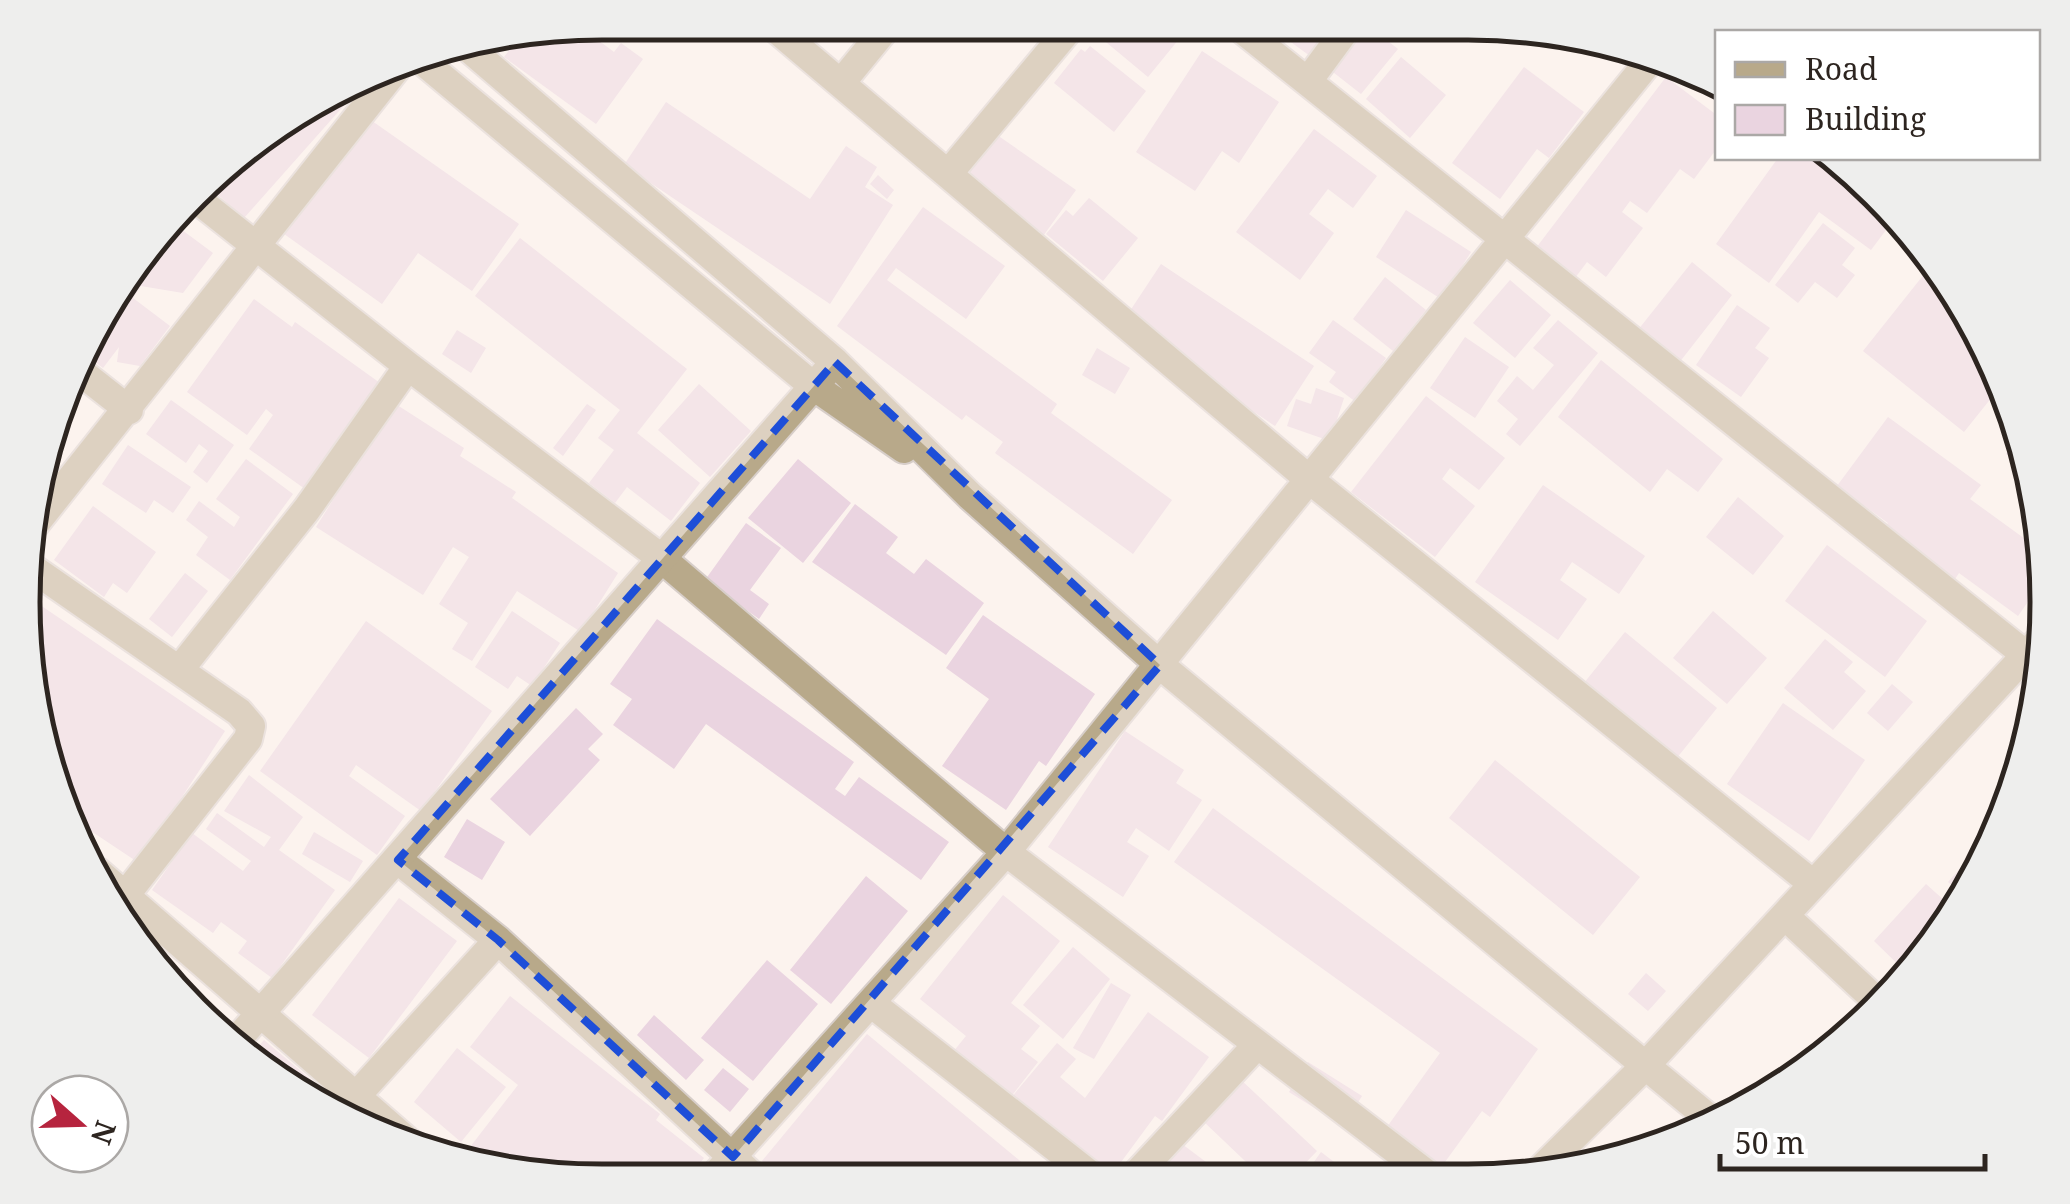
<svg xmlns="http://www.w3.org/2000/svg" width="2070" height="1204" font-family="'Noto Serif',serif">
<rect width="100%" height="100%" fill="#fcf3ee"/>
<!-- building -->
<path fill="#ead4e0" d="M1083 23H1182L1188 28 1148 77Z
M1265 23 1333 24 1310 56Z
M1357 24H1366L1398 49 1361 94 1324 65Z
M579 26 614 52 621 43 643 59 596 124 504 57 520 36Z
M1090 46 1146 91 1114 132 1054 83 1081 49 1085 52Z
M1202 51 1279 102 1239 163 1222 151 1195 191 1136 152Z
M1401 57 1446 95 1410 138 1366 99Z
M1524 67 1584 112 1549 158 1537 149 1500 199 1452 163Z
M1666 77 1718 116V147L1694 179 1680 169 1647 213 1630 201 1622 212 1643 228 1606 277 1587 262 1575 278 1536 248Z
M339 94 347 102 244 218 207 185 250 142Z
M666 102 810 199 846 146 877 167 865 187 893 205 830 304 624 165Z
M355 109 519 224 472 291 418 253 382 304 273 226Z
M987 128 1076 190 1036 246 948 183Z
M1314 129 1377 176 1353 208 1328 189 1309 214 1334 233 1300 280 1236 232Z
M1778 158H1827L1892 222 1871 250 1819 212 1769 283 1716 244Z
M878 175 894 190 887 199 870 184Z
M1089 198 1138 238 1103 281 1046 234 1066 210 1073 216Z
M923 207 1005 266 966 319 896 268 887 280 1057 404 1051 413 1172 500 1133 554 995 453 1003 442 966 415 962 420 837 326Z
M1406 210 1471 252 1441 299 1376 257Z
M170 221 213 253 183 293 141 286 133 298 170 326 140 366 117 362 119 347 103 368 86 355 142 250Z
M1823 223 1855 248 1842 265 1855 275 1837 298 1815 282 1798 303 1775 285Z
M520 238 687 369 637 433 700 483 671 521 627 487 615 503 589 483 614 450 598 438 620 410 475 296Z
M1692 262 1732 295 1675 368 1634 335Z
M1933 263 1950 281 1996 392 1964 432 1863 351Z
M1161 264 1314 366 1275 426 1122 323Z
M1385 277 1426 310 1393 351 1353 319Z
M1510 280 1551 315 1515 358 1473 323Z
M254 299 292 327 295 322 380 383 305 489 249 449 273 415 266 409 247 435 187 392Z
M1737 305 1770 328 1755 348 1769 358 1741 397 1696 365Z
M1333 320 1386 358 1356 402 1329 382 1336 372 1309 353Z
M1558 320 1598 353 1520 446 1506 434 1518 419 1497 401 1517 376 1533 390 1554 365 1533 348Z
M457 330 486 348 471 373 442 354Z
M1465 337 1509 367 1475 418 1430 388Z
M1097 348 1130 368 1115 394 1082 375Z
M1601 360 1723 459 1698 492 1667 469 1650 492 1558 417Z
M699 384 751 431 710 477 658 430Z
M1316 388 1344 398 1330 441 1287 426 1296 399 1311 404Z
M1426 396 1505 458 1479 490 1450 468 1442 479 1475 506 1435 557 1351 492Z
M171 400 234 445 207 483 193 472 208 451 199 444 186 463 146 434Z
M394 403 464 448 460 456 516 492 512 498 618 573 581 632 517 591 472 661 452 649 468 623 439 604 469 557 453 547 423 595 316 527Z
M587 404 596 410 563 456 553 448Z
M1888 417 1981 485 1970 499 2036 547V590L2018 616 1959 573 1953 582 1882 531 1888 523 1837 486Z
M2016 439 2027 467 2006 454Z
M128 445 191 487 173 513 154 500 146 513 102 484Z
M246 459 293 494 230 580 196 555 208 537 186 520 199 501 234 527 240 517 216 499Z
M798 459 851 503 803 563 748 518Z
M1543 485 1645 556 1619 594 1572 562 1560 580 1587 599 1558 640 1475 582Z
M1738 497 1784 536 1753 575 1706 537Z
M855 504 898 537 886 553 914 574 926 559 984 603 946 655 812 562Z
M93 506 156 552 127 593 113 583 104 597 54 560Z
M746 523 781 548 750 590 769 604 759 619 705 580Z
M1827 545 1927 621 1885 677 1785 601Z
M185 573 208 591 172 637 149 619Z
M24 594 225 731 139 863 67 815 53 789Z
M512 611 560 643 532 686 517 676 508 689 475 667Z
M1713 611 1767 658 1727 704 1673 658Z
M983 615 1095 694 1046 766 1039 761 1006 810 942 766 989 699 946 668Z
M657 619 854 762 835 789 845 796 859 777 949 842 921 880 706 724 674 769 613 725 632 699 610 684Z
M366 621 492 711 421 811 356 765 349 776 405 816 377 855 260 771Z
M1625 632 1717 708 1676 759 1584 683Z
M1825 639 1853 662 1844 672 1866 691 1833 730 1784 688Z
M1892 684 1913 702 1888 731 1867 713Z
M1783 703 1865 760 1809 841 1727 784Z
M576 708 603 734 588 749 600 760 530 836 490 799Z
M1125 731 1184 770 1176 783 1202 800 1169 851 1136 828 1127 842 1149 856 1123 897 1048 847Z
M1495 760 1640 877 1593 935 1449 818Z
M249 775 303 817 279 850 335 890 272 978 238 953 247 941 221 922 213 933 152 890 192 833 243 871 251 861 206 829 217 813 264 847 271 837 224 811Z
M1213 808 1538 1049 1490 1117 1482 1111 1437 1173 1382 1134 1440 1053 1174 862Z
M467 819 505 842 482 880 444 857Z
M314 832 363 861 350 882 302 854Z
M1983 843 1964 891 1962 894 1948 882Z
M866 876 908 911 831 1004 790 970Z
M1926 884 1955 910 1950 924 1907 973 1874 941Z
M1003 895 1060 941 1011 1003 1040 1026 1021 1049 1038 1062 1010 1098 953 1052 966 1036 920 999Z
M399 898 457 941 369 1058 312 1015Z
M132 935 152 952 147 959 142 954Z
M1073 947 1110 979 1063 1039 1023 1005Z
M767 960 818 1004 753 1081 701 1038Z
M1646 973 1666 991 1648 1011 1628 994Z
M1111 983 1131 995 1094 1059 1073 1048Z
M510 996 660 1114 656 1120 704 1158 687 1180H564L485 1164 467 1151 518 1085 470 1047Z
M1148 1012 1209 1057 1162 1121 1155 1116 1113 1173 1010 1099 1057 1043 1076 1059 1060 1077 1085 1098Z
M654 1015 704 1060 686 1080 637 1035Z
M867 1034 1031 1170 1022 1180H786L762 1161Z
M264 1040 321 1088 312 1099 280 1084 250 1056Z
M457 1048 506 1087 461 1142 414 1102Z
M1308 1062 1362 1096 1343 1126 1289 1092Z
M723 1068 749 1089 730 1112 704 1090Z
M1240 1079 1317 1151 1289 1180H1265L1202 1120Z
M324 1097 341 1113H340L318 1103Z
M1182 1144 1230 1180H1155Z
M1321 1152 1342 1168 1334 1180H1301Z"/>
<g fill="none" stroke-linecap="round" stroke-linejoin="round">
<!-- minor casing -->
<g stroke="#d7cec9" stroke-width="32">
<path id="minor" d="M769 23 1310 480 1813 884
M1234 23 2026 655
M1308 81 1350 24
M841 83 890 23
M948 174 1074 23
M194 197 408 366 661 558 1006 852 1435 1180
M78 370 129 410
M35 524 403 60
M29 566 239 712 251 726 248 739 127 893
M180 669 307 509 408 366
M398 860 498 940 757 1180
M98 872 419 1151
M1785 916 1880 1004
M872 1004 1097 1180
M357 1095 498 940
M711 1180 1006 852 1655 54
M1131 1180 1256 1046"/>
</g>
<!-- tertiary casing -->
<g stroke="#d7cec9" stroke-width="32">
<path id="tertiary" d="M465 45 835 362 970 496 1160 665 1715 1123
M414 54 812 385 904 449
M235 1042 835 362
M1535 1175 1645 1066 2036 644"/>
</g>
<!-- minor -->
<use href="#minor" stroke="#b8a98a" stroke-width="28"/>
<!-- tertiary -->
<use href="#tertiary" stroke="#b8a98a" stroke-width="28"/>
</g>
<!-- marked area -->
<path d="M0 0H2070V1204H0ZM835 362 1160 665 733 1157 498 940 398 860Z" fill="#fcf3ee" fill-opacity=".55" fill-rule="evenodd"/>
<path fill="none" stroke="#1d4ed8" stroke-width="8" stroke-dasharray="20 12" stroke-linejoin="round" d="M835 362 1160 665 733 1157 498 940 398 860Z"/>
<!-- crop -->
<path d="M0 0H2070V1204H0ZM602 40H1468A562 562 0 0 1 2030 602V602A562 562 0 0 1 1468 1164H602A562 562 0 0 1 40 602V602A562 562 0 0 1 602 40Z" fill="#eeeeed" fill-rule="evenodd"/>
<path fill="none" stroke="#2d2520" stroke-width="5" d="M602 40H1468A562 562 0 0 1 2030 602V602A562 562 0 0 1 1468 1164H602A562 562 0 0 1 40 602V602A562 562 0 0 1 602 40Z"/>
<!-- legend -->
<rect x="1715" y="30" width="325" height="130" fill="#ffffff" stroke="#aba8a6" stroke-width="2.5"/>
<rect x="1735" y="62" width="50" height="15" fill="#b8a98a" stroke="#aba8a6" stroke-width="2.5"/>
<text x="1805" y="80" font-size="30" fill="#2d2520">Road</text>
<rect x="1735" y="105" width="50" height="30" fill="#ead4e0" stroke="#aba8a6" stroke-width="2.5"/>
<text x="1805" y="130" font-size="30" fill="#2d2520">Building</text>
<!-- north arrow -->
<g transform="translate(80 1124) rotate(110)"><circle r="48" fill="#ffffff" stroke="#aba8a6" stroke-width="2.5"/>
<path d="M0-8L18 38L0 25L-18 38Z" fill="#b6243e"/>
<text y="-15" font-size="28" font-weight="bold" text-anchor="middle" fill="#2d2520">N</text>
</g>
<!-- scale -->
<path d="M1720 1154v15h265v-15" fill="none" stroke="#2d2520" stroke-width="5"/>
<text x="1735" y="1154" font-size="30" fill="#2d2520" stroke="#ffffff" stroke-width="8" paint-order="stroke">50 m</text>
</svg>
